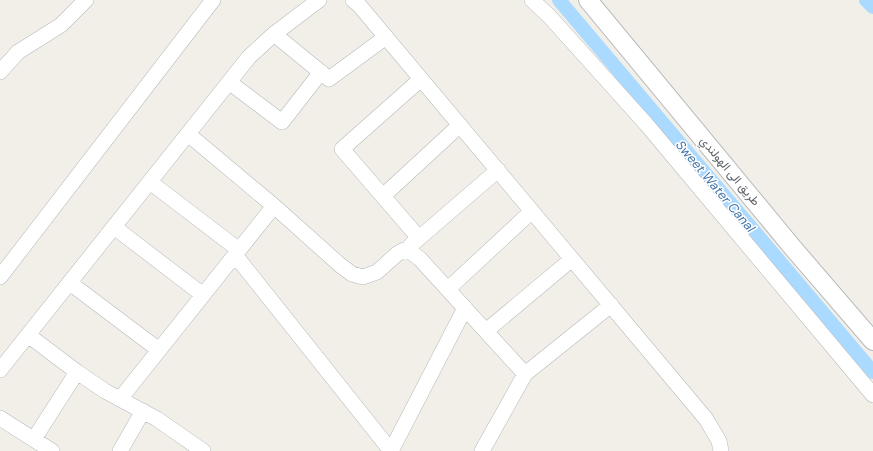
<svg xmlns="http://www.w3.org/2000/svg" width="873" height="451" font-family="'DM Sans',Vazirmatn,sans-serif">
<rect width="100%" height="100%" fill="#f1efe8"/>
<g fill="none" stroke-linecap="round" stroke-linejoin="round">
<!-- canal -->
<path stroke="#aadaff" stroke-width="14" d="M559 0 873 372
M866 0 873 7"/>
<!-- minor casing -->
<g stroke="#b5b8bc" stroke-width="16">
<path id="minor" d="M353 0 359 5 706 419 719 441 721 451
M532 0 550 17 647 125 873 395
M274 34 329 79 386 37
M0 72 18 52 61 25 86 0
M229 82 282 122 321 72
M188 134 274 206 340 265 352 274 363 277 377 272 397 254 404 250 411 252 420 259 525 374
M150 182 239 250
M383 196 460 125
M114 227 203 295
M419 238 342 149 421 79
M411 245 498 170
M235 255 391 451
M0 277 213 0
M70 283 159 350
M448 289 532 211
M486 331 572 259
M28 335 77 372 105 391 157 419 203 451
M0 370 249 57 274 34 319 0
M120 399 274 206
M0 418 52 451
M34 439 77 372
M120 451 143 411
M391 451 465 308
M482 451 525 374 611 305"/>
</g>
<!-- tertiary casing -->
<g stroke="#b5b8bc" stroke-width="20">
<path id="tertiary" d="M588 0 793 248 873 341"/>
</g>
<!-- minor -->
<use href="#minor" stroke="#fff" stroke-width="15"/>
<!-- tertiary -->
<use href="#tertiary" stroke="#fff" stroke-width="18"/>
</g>
<g text-anchor="middle" stroke-width="3" stroke-linejoin="round" paint-order="stroke">
<!-- street labels -->
<g font-size="12" fill="#5f6368" stroke="#fff">
<text transform="translate(730 171) rotate(50)" y="4">طريق الى الهولندي</text>
</g>
<!-- water labels -->
<g font-size="13" font-style="italic" fill="#4174aa" stroke="#fff">
<text transform="translate(716 186) rotate(50)" y="5">Sweet Water Canal</text>
</g>
</g>
</svg>
